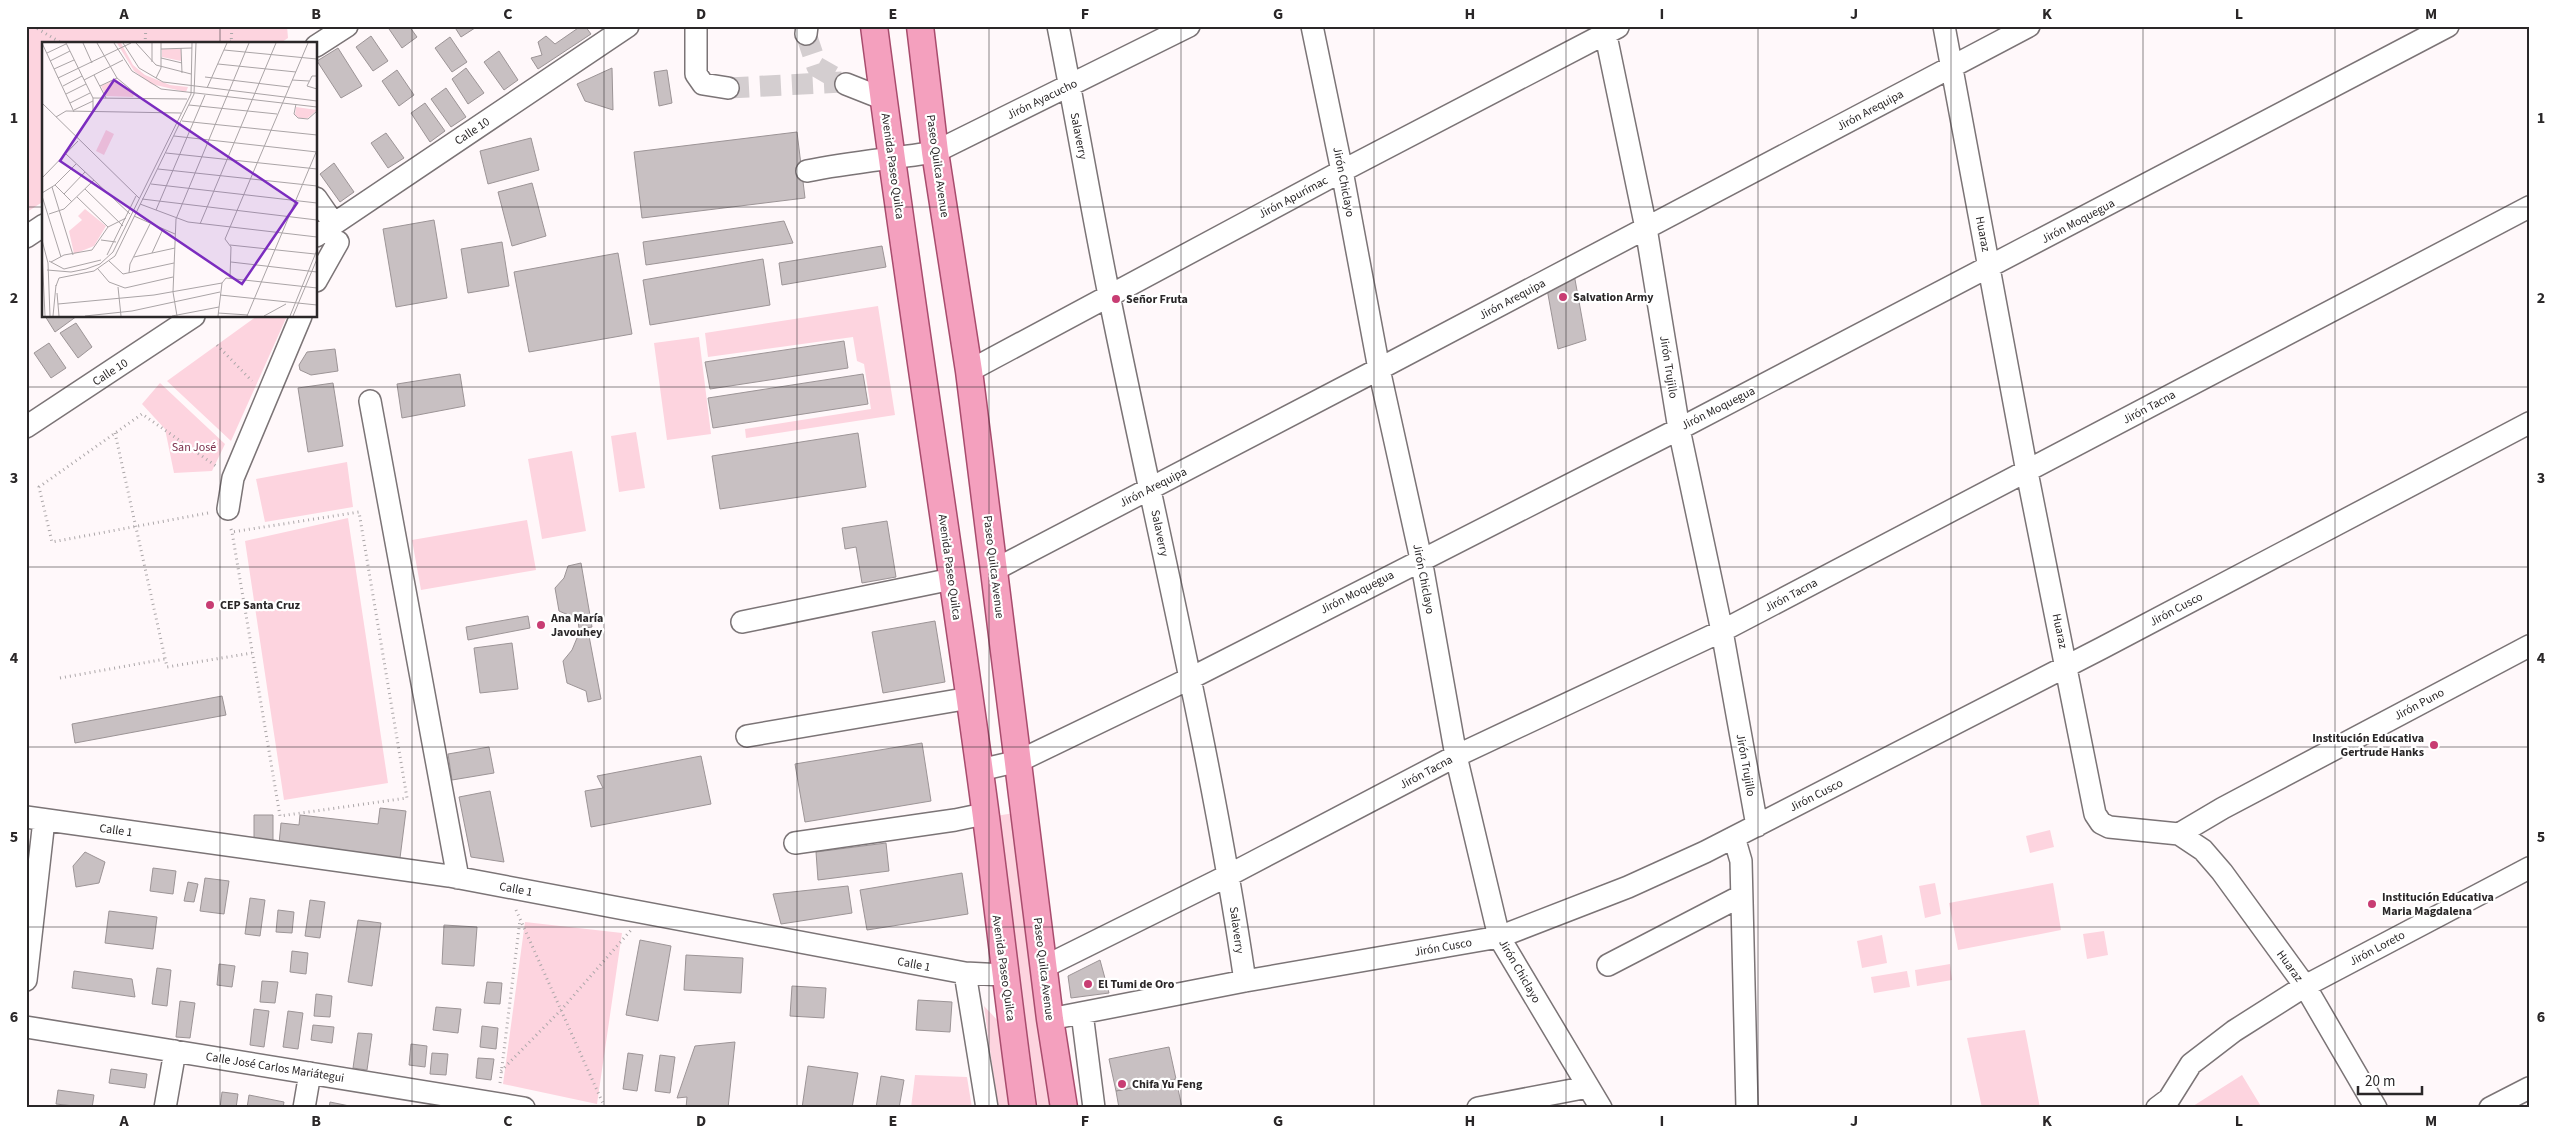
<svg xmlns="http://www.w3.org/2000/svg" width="2555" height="1134" font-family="'Source Sans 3',sans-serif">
<rect width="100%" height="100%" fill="#fff8fa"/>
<!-- green -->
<path fill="#fdd4df" d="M26 26H287L288 38 279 44H44V201L27 212Z
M878 306 895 415 746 438 745 429 871 409 864 364 857 361 853 337 708 357 705 333Z
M257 316H287L231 441 167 381Z
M699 337 711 434 667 440 654 343Z
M160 383 225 444 212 471 174 473 165 429 142 404Z
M636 432 645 488 619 492 611 436Z
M572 451 586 531 542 539 528 459Z
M347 462 353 507 265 522 256 479Z
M348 518 388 783 284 800 245 541Z
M527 520 536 570 421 590 412 540Z
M1014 813 1056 1108H1038L996 816Z
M2050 830 2054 847 2030 853 2026 836Z
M1935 883 1941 914 1925 918 1919 886Z
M2053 883 2061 930 1958 950 1949 903Z
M525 922 622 933 597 1104 503 1084Z
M2104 931 2108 955 2087 959 2083 934Z
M1882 935 1887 963 1862 968 1857 941Z
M1950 964 1952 980 1917 986 1915 970Z
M1907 971 1910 987 1874 993 1871 977Z
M984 1006 1001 1024 1015 1108H998Z
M2025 1030 2040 1108H1982L1967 1038Z
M915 1075 967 1077 972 1108H911Z
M2242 1075 2262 1108H2190Z"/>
<!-- building -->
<path fill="#c8c0c2" stroke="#9c9496" d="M387 26H409L417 37 402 48Z
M454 26H478L461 37Z
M581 26H585L591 34 538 69 531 58 542 55 538 42 546 36 555 44Z
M371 36 388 61 373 71 356 47Z
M450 37 467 62 452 72 435 48Z
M338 48 362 86 341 98 317 61Z
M499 51 518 80 504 90 484 62Z
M466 68 484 93 468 104 452 79Z
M612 68 613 110 585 101 577 84Z
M397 70 414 95 399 106 382 81Z
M667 70 672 103 659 106 654 72Z
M446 88 466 117 451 127 431 99Z
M425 103 445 131 430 142 411 113Z
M797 132 805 198 642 218 634 152Z
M386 133 404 158 388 168 371 143Z
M531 138 539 170 488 184 480 151Z
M334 163 354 192 340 202 320 174Z
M532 183 546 236 512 246 498 192Z
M434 220 447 298 396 307 383 229Z
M784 221 793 243 646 265 643 242Z
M502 242 509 286 468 293 461 249Z
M882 246 886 267 782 285 779 263Z
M618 253 632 334 529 352 514 272Z
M763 259 770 305 650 325 643 280Z
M1574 274 1586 340 1558 349 1547 289Z
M45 316H77L55 332Z
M76 323 92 347 78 358 60 333Z
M844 341 848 368 710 389 705 362Z
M49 343 66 368 51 378 34 353Z
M335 349 338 371 311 375 300 370 299 365 307 352Z
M460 374 465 406 402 418 397 384Z
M863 374 868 404 713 428 708 398Z
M333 383 343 446 308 452 298 388Z
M858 433 866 487 720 509 712 456Z
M887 521 896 577 862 583 856 547 845 549 842 528Z
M581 563 592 627 579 629 578 619 559 611 555 588 564 578 568 566Z
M528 616 530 628 468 640 466 627Z
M935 621 945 682 883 693 872 632Z
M589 636 601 699 588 702 586 691 567 683 563 661 572 650 577 638Z
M512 643 518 689 480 693 474 648Z
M222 696 226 715 75 743 72 724Z
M922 743 931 801 805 822 795 764Z
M489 747 494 773 452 780 448 754Z
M701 756 711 804 591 827 585 791 603 788 597 776Z
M490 791 504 862 471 857 459 797Z
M380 808 406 811 400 858 279 844 281 823 299 825 300 815 378 824Z
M254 815H273V844L254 843Z
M886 843 889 871 818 880 816 852Z
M85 852 105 862 99 883 76 887 73 866Z
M153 868 176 871 173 894 150 891Z
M962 873 968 914 867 930 860 890Z
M205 878 229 881 224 914 200 911Z
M188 882 198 884 194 902 184 901Z
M848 886 852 913 781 924 773 894Z
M250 898 265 900 260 936 245 934Z
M310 900 325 902 320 938 305 936Z
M278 910 294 912 292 933 276 932Z
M109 911 157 917 153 949 105 943Z
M358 920 381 923 372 986 348 982Z
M444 925 477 927 474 966 442 964Z
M640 940 671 946 658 1021 626 1015Z
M292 951 308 953 306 974 290 972Z
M686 955 743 958 741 993 684 990Z
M1100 960 1109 993 1071 998 1068 976Z
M219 964 235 966 232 987 217 985Z
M157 968 171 970 167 1006 152 1004Z
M74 971 132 979 135 997 72 988Z
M262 981 278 982 275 1003 260 1002Z
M487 982 502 983 500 1004 484 1003Z
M792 986 826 988 824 1018 790 1016Z
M316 994 332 996 330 1017 314 1016Z
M918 1000 952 1002 950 1032 916 1030Z
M180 1001 195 1003 190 1038 176 1037Z
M436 1007 461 1009 458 1033 433 1030Z
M254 1009 269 1011 264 1047 250 1045Z
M288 1011 303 1013 298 1049 283 1047Z
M313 1025 334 1027 332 1043 311 1040Z
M482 1026 498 1028 496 1049 480 1047Z
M358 1033 372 1034 367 1070 353 1068Z
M735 1042 728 1108H686L687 1097 677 1098 695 1046Z
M411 1044 427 1046 425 1067 409 1065Z
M1169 1047 1176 1079 1116 1091 1109 1059Z
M432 1053 448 1054 446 1075 430 1074Z
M628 1053 643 1055 637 1091 623 1089Z
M660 1055 675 1057 670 1093 655 1091Z
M478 1058 494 1059 491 1080 476 1078Z
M808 1066 858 1073 852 1108H802Z
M111 1069 147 1074 145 1088 109 1083Z
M881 1076 904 1080 899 1108H876Z
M1176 1079 1182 1108H1119L1116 1091Z
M58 1090 94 1095 92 1108 56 1104Z
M222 1092 238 1094 236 1108H220Z
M249 1095 284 1102 283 1108H247Z
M330 1102 359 1108H329Z"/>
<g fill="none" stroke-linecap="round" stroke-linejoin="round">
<!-- minor-tunnel -->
<path stroke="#d4ced0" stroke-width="21" stroke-dasharray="21 11" stroke-linecap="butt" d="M806 34 817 67 843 82
M728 88 842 82"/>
<!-- minor casing -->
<g stroke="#7b7476" stroke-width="24">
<path id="minor" d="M696 26V74L703 84 728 88
M1058 26C1076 116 1091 206 1109 295 1155 524 1211 750 1245 981
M1312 26 1342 171 1379 369 1421 559 1456 756 1499 937 1601 1108
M1604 26 1646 228 1679 429 1722 631 1757 826
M1944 26 2027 472 2095 814 2101 823 2109 827 2179 834 2203 850 2222 872 2305 986 2376 1108
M806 34 807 26
M316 46 347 26
M846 84 884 99
M807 171C850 162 892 159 935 152L1189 26
M316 198 334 224
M316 236 628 26
M26 237 44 225
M316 281 338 242
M969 371 1342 171 1618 27
M370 401 458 878
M26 427 194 316
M228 509 233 478 301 316
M994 570 1379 369 2029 26
M742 622 952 579
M747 736 970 698
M980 770 1019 761 1191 678 1679 429 2448 26
M26 817 449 876 965 973 1004 975
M2179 834 2223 808 2529 646
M1734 837 1741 861 1747 1108
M795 843 955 820 984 814
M1608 965 1741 896
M1044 967 1229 875 1456 756 1722 631 2529 207
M965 973 987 1108
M26 980 44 820
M1082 1013 1094 1108
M1050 1019 1245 981 1499 937 1628 887 1705 852 2102 648 2529 423
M26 1027 524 1108
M165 1108 175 1051
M304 1108 310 1073
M1478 1108 1588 1087
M2157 1108 2169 1099 2191 1064 2234 1031 2305 986 2529 868
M2490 1108 2529 1088"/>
</g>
<!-- major casing -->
<g stroke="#a84c6d" stroke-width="29">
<path id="major" d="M874 26C906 273 945 519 979 765 995 879 1007 994 1023 1108
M920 26 935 152 969 371 1050 1019 1064 1108"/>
</g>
<!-- path -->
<path stroke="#aca7a9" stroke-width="3" stroke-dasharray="1 4" stroke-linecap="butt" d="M33 26 63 44
M145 44 146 26
M221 44 231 41
M231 44 232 26
M217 345 252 381
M115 433 167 667 252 653
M208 513 52 542 39 487 142 414 216 466
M231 529 232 532 280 816 407 798 359 512 232 532
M60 678 165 659
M516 910 605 1108
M501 1071 561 1010 631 930
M500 1083 520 920"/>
<!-- minor -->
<use href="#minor" stroke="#fff" stroke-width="21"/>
<!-- major -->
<use href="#major" stroke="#f4a0be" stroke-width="26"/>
</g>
<!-- grid -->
<path fill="none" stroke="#2a2728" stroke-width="1" stroke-opacity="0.55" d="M220 26V44M412 26V1108M604 26V1108M797 26V1108M989 26V1108M1181 26V1108M1374 26V1108M1566 26V1108M1758 26V1108M1951 26V1108M2143 26V1108M2335 26V1108M26 207H44M316 207H2529M220 316V1108M26 387H2529M26 567H2529M26 747H2529M26 927H2529"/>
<!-- markers -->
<g fill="#c83d73" stroke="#fff" stroke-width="2">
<circle cx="1563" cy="297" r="5"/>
<circle cx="1116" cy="299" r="5"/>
<circle cx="210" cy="605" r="5"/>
<circle cx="541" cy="625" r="5"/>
<circle cx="2434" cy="745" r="5"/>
<circle cx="2372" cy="904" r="5"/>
<circle cx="1088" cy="984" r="5"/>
<circle cx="1122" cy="1084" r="5"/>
</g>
<g text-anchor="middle" stroke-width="4.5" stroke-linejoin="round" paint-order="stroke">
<!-- street labels -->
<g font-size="12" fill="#2a2728" stroke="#fff">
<text transform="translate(1042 99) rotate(-26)" y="4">Jirón Ayacucho</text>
<text transform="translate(1870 110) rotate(-28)" y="4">Jirón Arequipa</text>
<text transform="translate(472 131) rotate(-34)" y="4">Calle 10</text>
<text transform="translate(1079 136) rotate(79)" y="4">Salaverry</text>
<text transform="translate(893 166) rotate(82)" y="4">Avenida Paseo Quilca</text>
<text transform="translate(938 166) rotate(82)" y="4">Paseo Quilca Avenue</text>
<text transform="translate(1344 182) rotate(79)" y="4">Jirón Chiclayo</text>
<text transform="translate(1293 197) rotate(-28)" y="4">Jirón Apurímac</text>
<text transform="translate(2078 221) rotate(-28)" y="4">Jirón Moquegua</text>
<text transform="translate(1983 234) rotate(79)" y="4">Huaraz</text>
<text transform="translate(1512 299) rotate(-28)" y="4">Jirón Arequipa</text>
<text transform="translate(1669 367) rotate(81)" y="4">Jirón Trujillo</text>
<text transform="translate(110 372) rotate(-33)" y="4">Calle 10</text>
<text transform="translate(2149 407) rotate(-28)" y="4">Jirón Tacna</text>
<text transform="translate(1718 408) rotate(-27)" y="4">Jirón Moquegua</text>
<text transform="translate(1153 487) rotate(-27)" y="4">Jirón Arequipa</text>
<text transform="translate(1160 533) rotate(78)" y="4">Salaverry</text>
<text transform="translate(950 567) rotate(82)" y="4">Avenida Paseo Quilca</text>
<text transform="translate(994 567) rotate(83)" y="4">Paseo Quilca Avenue</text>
<text transform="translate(1424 579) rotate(79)" y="4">Jirón Chiclayo</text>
<text transform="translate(1357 592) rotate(-27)" y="4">Jirón Moquegua</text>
<text transform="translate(1791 595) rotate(-28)" y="4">Jirón Tacna</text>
<text transform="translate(2176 609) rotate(-28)" y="4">Jirón Cusco</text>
<text transform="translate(2060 631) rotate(78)" y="4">Huaraz</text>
<text transform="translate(2419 704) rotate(-28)" y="4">Jirón Puno</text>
<text transform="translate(1746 765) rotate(80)" y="4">Jirón Trujillo</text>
<text transform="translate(1426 772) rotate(-28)" y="4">Jirón Tacna</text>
<text transform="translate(1816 795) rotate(-27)" y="4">Jirón Cusco</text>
<text transform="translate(116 830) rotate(8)" y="4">Calle 1</text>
<text transform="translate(516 889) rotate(11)" y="4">Calle 1</text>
<text transform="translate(1237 930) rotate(82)" y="4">Salaverry</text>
<text transform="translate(1443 947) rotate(-10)" y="4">Jirón Cusco</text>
<text transform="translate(2377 948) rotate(-28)" y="4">Jirón Loreto</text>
<text transform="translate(914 964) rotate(11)" y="4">Calle 1</text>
<text transform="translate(2290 966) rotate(54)" y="4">Huaraz</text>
<text transform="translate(1004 968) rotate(82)" y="4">Avenida Paseo Quilca</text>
<text transform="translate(1044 969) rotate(83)" y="4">Paseo Quilca Avenue</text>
<text transform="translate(1520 971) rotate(60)" y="4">Jirón Chiclayo</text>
<text transform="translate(275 1067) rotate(9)" y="4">Calle José Carlos Mariátegui</text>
</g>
<!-- poi labels -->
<g font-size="12" font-weight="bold" fill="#2a2728" stroke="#fff" text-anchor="start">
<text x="1573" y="301">Salvation Army</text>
<text x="1126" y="303">Señor Fruta</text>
<text x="220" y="609">CEP Santa Cruz</text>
<text x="551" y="622">Ana María<tspan x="551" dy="14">Javouhey</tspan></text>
<text x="2424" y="742" text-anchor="end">Institución Educativa<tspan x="2424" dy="14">Gertrude Hanks</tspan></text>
<text x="2382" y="901">Institución Educativa<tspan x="2382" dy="14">Maria Magdalena</tspan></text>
<text x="1098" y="988">El Tumi de Oro</text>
<text x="1132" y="1088">Chifa Yu Feng</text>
</g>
<!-- park labels -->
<g font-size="12" fill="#7c2f4b" stroke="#fff">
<text x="194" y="451">San José</text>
</g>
</g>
<!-- overview -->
<g transform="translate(42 42)">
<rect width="275" height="275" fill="#fff8fa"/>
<path d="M75 1H79L91 23 103 33 128 43 146 45 144 50 109 42 92 29ZM120 7H139V19L120 15ZM74 37 92 52 91 55 64 54 59 44ZM254 65 275 68 266 76H257L253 73ZM64 88 72 92 62 113 54 109ZM43 167 64 184 52 204 32 212 27 189 40 178 36 174Z" fill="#fdd4df"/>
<path fill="none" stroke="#aaa4a6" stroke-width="1" d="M0 1 32 70M24 1 51 56V70M41 1 50 21M55 1 75 36 99 56M72 1 90 29 119 47 275 65M81 1 97 26 121 40 275 59M94 1 114 23 149 32M110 1V20M139 6 140 31M119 7 150 6M182 8 275 17M5 11 24 2M119 16 140 21M8 19 28 9M176 22 254 30M12 27 32 18M52 33 64 56M275 34H270L265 44 275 47M163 35 247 45M16 36 89 1M114 36 119 26V1M42 38 81 18M250 38 267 39M21 44 40 34M58 44 75 36M165 46 185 1M24 52 44 42M51 56 145 57M0 61 97 156M28 61 48 51M254 62 252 72 256 76 266 77 275 69M147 63 235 72M32 68 51 59M14 75 24 69 139 71M140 79 275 93M132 94 275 110M124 111 275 127M24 112 88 172M116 127 275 144M0 136 36 99M109 142 275 161M13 143 30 160M10 145 31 213M43 147 81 184M0 151 13 143 34 122M22 152 43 130M0 154 19 215M35 155 66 185M100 157 275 178M98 162 146 180 275 195M114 168 163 53M7 172 22 167 52 138M92 174 133 192M158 182 234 1M0 198 6 221 8 274M59 198 74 200M188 203 273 212M0 210 3 274M110 211 121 187M65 213 94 154M92 215 133 206M7 219 22 227 59 218M67 219 81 232 132 221M9 220 22 213 50 208 66 185 84 176M189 220 275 230M56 227 67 240 83 246 131 235M5 228 29 230 44 227 58 222 71 210 149 52 150 1M87 231 88 222 108 182M188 236 189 205 183 197 266 1M14 244 17 236 52 229 73 214 152 52 154 1M76 245 79 274M15 251 17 274M178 253 275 263M16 262 112 253 180 241M176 271 206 273M11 274 14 243M43 274 90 269 178 250M130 274 177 265M135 274 131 250 134 177 207 1M176 274 180 241 184 236 275 246M205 274 275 108M222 274 244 262M248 274 275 208M251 274 275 217"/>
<path fill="#7b2cbf" fill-opacity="0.15" stroke="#7b2cbf" stroke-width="2.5" d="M72 38 255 161 200 242 18 119Z"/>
<rect width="275" height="275" fill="none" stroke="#2a2728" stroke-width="2.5"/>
</g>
<!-- border -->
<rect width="2555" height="1134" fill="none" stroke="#ffffff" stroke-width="55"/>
<!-- scale -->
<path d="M2358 1086v8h64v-8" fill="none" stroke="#2a2728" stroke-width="2.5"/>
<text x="2365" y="1086" font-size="15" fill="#2a2728" stroke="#ffffff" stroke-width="4" paint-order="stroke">20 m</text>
<rect x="28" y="28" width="2500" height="1078" fill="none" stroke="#2a2728" stroke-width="2"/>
<g font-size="16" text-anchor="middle" font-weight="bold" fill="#2a2728">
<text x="124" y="19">A</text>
<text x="316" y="19">B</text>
<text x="508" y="19">C</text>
<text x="701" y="19">D</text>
<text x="893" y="19">E</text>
<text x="1085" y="19">F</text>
<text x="1278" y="19">G</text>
<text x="1470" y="19">H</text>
<text x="1662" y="19">I</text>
<text x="1854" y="19">J</text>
<text x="2047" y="19">K</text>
<text x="2239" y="19">L</text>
<text x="2431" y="19">M</text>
<text x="14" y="123">1</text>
<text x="2541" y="123">1</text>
<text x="14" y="303">2</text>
<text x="2541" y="303">2</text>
<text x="14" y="483">3</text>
<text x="2541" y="483">3</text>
<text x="14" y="663">4</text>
<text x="2541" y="663">4</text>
<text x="14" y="842">5</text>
<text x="2541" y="842">5</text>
<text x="14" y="1022">6</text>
<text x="2541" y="1022">6</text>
<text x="124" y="1126">A</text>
<text x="316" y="1126">B</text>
<text x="508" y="1126">C</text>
<text x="701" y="1126">D</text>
<text x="893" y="1126">E</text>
<text x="1085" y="1126">F</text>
<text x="1278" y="1126">G</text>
<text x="1470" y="1126">H</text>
<text x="1662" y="1126">I</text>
<text x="1854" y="1126">J</text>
<text x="2047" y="1126">K</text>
<text x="2239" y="1126">L</text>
<text x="2431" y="1126">M</text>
</g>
</svg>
